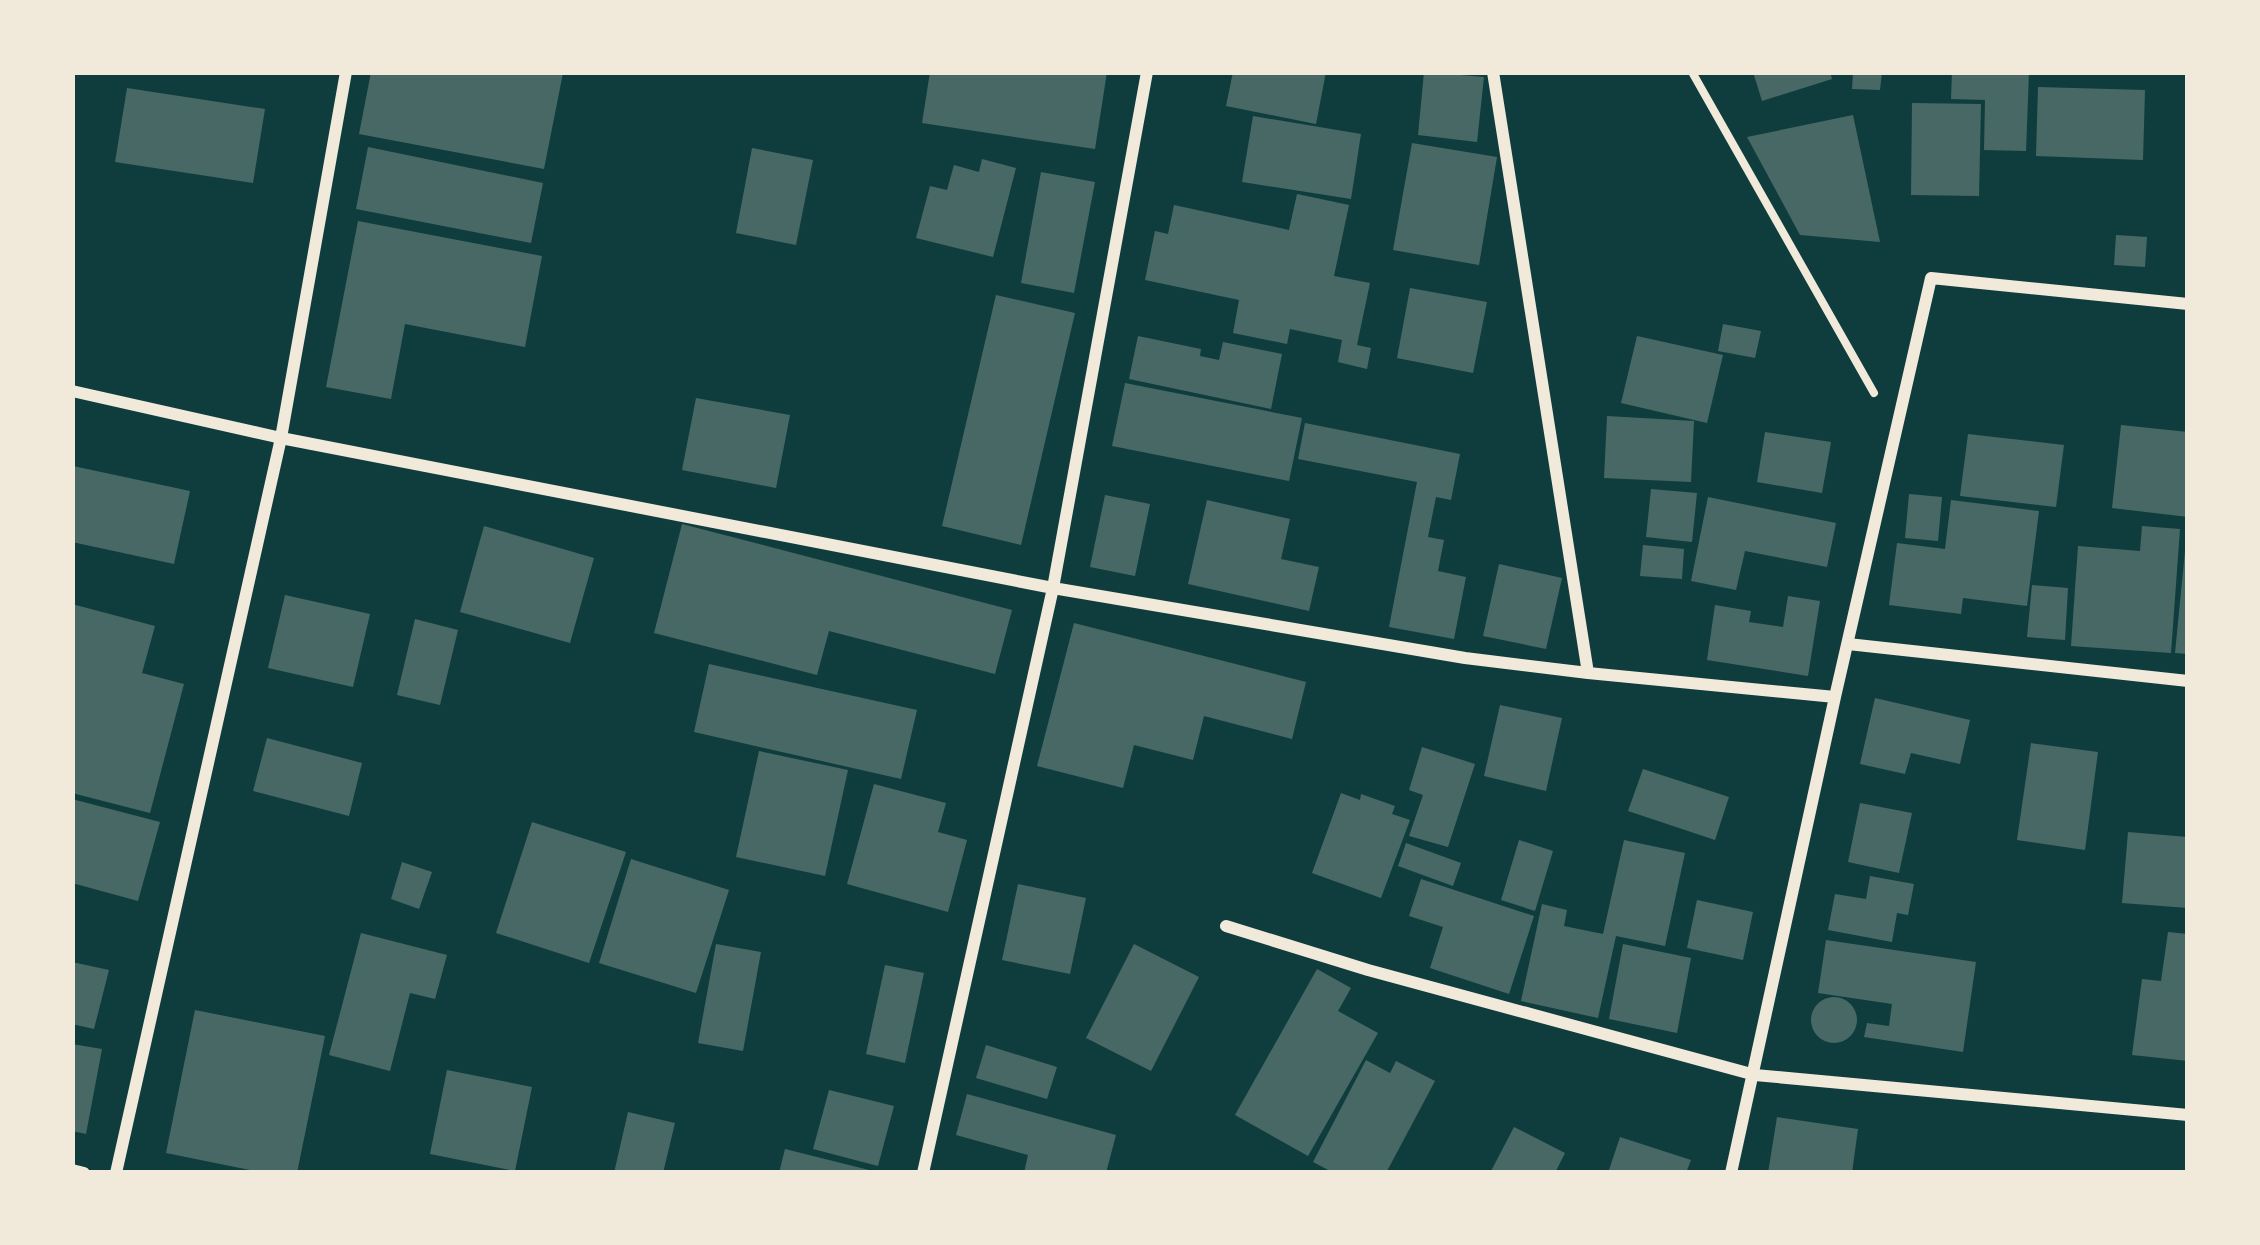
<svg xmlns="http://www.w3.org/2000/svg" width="2260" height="1245" font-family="'PT Sans Narrow',sans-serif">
<rect width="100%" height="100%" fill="#0f3d3e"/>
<!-- building -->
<path fill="#486865" d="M371 72 563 73 544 169 359 134Z
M930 72H1107L1095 149 922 123Z
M1233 72H1326L1316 124 1226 106Z
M1424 72 1484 77 1477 142 1418 135Z
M1753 72H1830L1832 79 1762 101Z
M1853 72H1882L1880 90 1852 89Z
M1952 72H2029L2026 151 1984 150 1985 100 1951 99Z
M2038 87 2145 90 2143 160 2036 156Z
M127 88 265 109 253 183 115 162Z
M1912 103 1981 104 1979 196 1911 195Z
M1853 115 1880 242 1800 235 1747 137Z
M1253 116 1361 134 1351 199 1242 182Z
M1412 143 1497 157 1479 265 1393 250Z
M368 147 543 183 531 243 356 209Z
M752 148 813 160 796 245 736 233Z
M982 159 1016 168 993 257 916 238 930 186 947 190 954 165 979 172Z
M1041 172 1095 182 1074 293 1021 283Z
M1297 194 1349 205 1334 276 1370 283 1357 345 1371 348 1367 369 1338 362 1342 340 1290 329 1287 344 1233 333 1239 300 1145 280 1155 231 1168 234 1174 205 1289 230Z
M358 221 542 256 525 347 405 324 391 399 326 387Z
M2116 235 2147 237 2145 267 2114 265Z
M1410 288 1487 302 1473 373 1397 358Z
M996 295 1075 313 1021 545 942 526Z
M1723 324 1761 331 1755 358 1718 351Z
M1138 336 1201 349 1200 356 1219 360 1223 342 1282 354 1271 409 1129 379Z
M1637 336 1723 355 1707 423 1621 403Z
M1125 383 1302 418 1289 481 1112 446Z
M696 398 790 415 776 488 682 470Z
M1607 416 1694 421 1691 482 1604 478Z
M1305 423 1460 454 1451 500 1436 497 1428 537 1444 540 1438 571 1466 577 1454 639 1389 627 1417 482 1298 459Z
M2121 425 2188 432V517L2112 508Z
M1765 432 1831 442 1822 493 1757 482Z
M1968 434 2064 445 2056 507 1960 496Z
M73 466 190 491 174 564 72 542Z
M1651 489 1697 493 1692 542 1646 537Z
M1909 494 1942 497 1938 541 1905 538Z
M1105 495 1150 504 1135 576 1090 567Z
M1708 497 1836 523 1827 567 1745 551 1736 590 1691 581Z
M1207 500 1290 519 1281 559 1319 567 1309 611 1188 584Z
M1951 500 2039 511 2027 606 1963 598 1961 614 1889 605 1897 543 1945 549Z
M682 524 1012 610 995 674 829 631 817 675 654 633Z
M484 526 594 558 570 643 460 612Z
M2142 526 2180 529 2171 653 2071 646 2078 546 2140 551Z
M1643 545 1684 549 1682 579 1640 576Z
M2185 551 2188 552V654L2175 653Z
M1499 564 1562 578 1546 649 1483 636Z
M2032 585 2068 588 2065 640 2027 637Z
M285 595 370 614 353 687 268 668Z
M1788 596 1820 601 1808 676 1707 660 1715 605 1751 611 1749 622 1783 627Z
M72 604 155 626 142 673 184 684 150 813 72 793Z
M415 619 458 630 440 705 397 695Z
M1074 623 1306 682 1292 739 1204 716 1193 760 1134 745 1123 788 1037 766Z
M709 664 917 710 901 779 694 732Z
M1875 698 1970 720 1960 764 1911 753 1905 774 1860 764Z
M1500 705 1562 718 1546 791 1484 776Z
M267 738 362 763 349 816 253 791Z
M2031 743 2098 752 2085 850 2017 840Z
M1422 747 1475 764 1448 847 1409 836 1423 795 1409 790Z
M759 751 848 770 825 876 736 857Z
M1643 769 1729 797 1715 840 1628 811Z
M874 784 946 803 938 832 967 840 948 912 847 884Z
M1341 793 1360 800 1361 794 1395 806 1392 814 1410 820 1381 898 1312 873Z
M72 799 160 822 138 901 72 883Z
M1860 803 1912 813 1899 873 1848 862Z
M532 822 626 852 589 963 496 933Z
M2128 832 2188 837V908L2122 903Z
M1519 840 1553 851 1535 911 1501 900Z
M1624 840 1685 853 1665 946 1616 936 1598 1018 1521 1001 1542 904 1567 910 1564 926 1603 934Z
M1406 843 1461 863 1453 886 1398 866Z
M631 859 729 890 696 993 599 963Z
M402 862 432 872 419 909 391 899Z
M1870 876 1914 884 1908 915 1897 913 1892 942 1828 930 1835 894 1866 899Z
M1421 879 1534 916 1509 994 1430 968 1443 927 1409 916Z
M1018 884 1086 898 1070 974 1002 960Z
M1697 900 1753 912 1743 960 1687 948Z
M2168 932 2188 934V1061L2132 1055 2142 979 2161 981Z
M361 933 447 955 435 999 410 993 390 1071 329 1055Z
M1826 940 1976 962 1963 1052 1864 1037 1867 1023 1889 1026 1892 1004 1818 993Z
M716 944 761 952 743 1051 698 1043Z
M1134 944 1199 977 1151 1071 1086 1038Z
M1623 944 1691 958 1677 1033 1609 1019Z
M72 962 109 970 94 1029 72 1024Z
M885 965 924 973 905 1063 866 1054Z
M1317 969 1351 988 1338 1011 1378 1033 1308 1156 1235 1115Z
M1811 1020a23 23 0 1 1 46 0a23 23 0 1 1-46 0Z
M195 1010 325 1036 297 1173H264L166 1153Z
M72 1044 102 1049 86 1134 72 1131Z
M986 1045 1057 1067 1047 1099 976 1078Z
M1366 1060 1390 1073 1396 1061 1435 1081 1386 1173H1334L1313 1162Z
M447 1070 532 1087 515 1171 430 1154Z
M829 1090 894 1106 878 1166 813 1149Z
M967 1094 1116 1135 1106 1173H1024L1028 1155 956 1135Z
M628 1112 675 1123 663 1173H614Z
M1777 1117 1858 1129 1852 1173H1768Z
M1514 1127 1565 1153 1555 1173H1490Z
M1620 1137 1691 1160 1686 1173H1608Z
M785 1149 873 1171V1173H779Z"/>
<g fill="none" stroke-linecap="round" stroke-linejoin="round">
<!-- path -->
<path stroke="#f1e9da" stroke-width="8" d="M1692 72 1874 393"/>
<!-- minor -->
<path stroke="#f1e9da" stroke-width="12" d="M1493 72 1588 673
M72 391 281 438 1053 588 1465 658 1588 673 1835 697
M1848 644 2188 681
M1226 926 1368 970 1755 1075 2188 1115
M72 1170 84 1173
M116 1173 281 438 346 72
M923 1173 1053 588 1147 72
M1731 1173 1835 697 1931 278 2188 304"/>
</g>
<!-- border -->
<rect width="2260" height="1245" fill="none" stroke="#f1e9da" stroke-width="150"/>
</svg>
